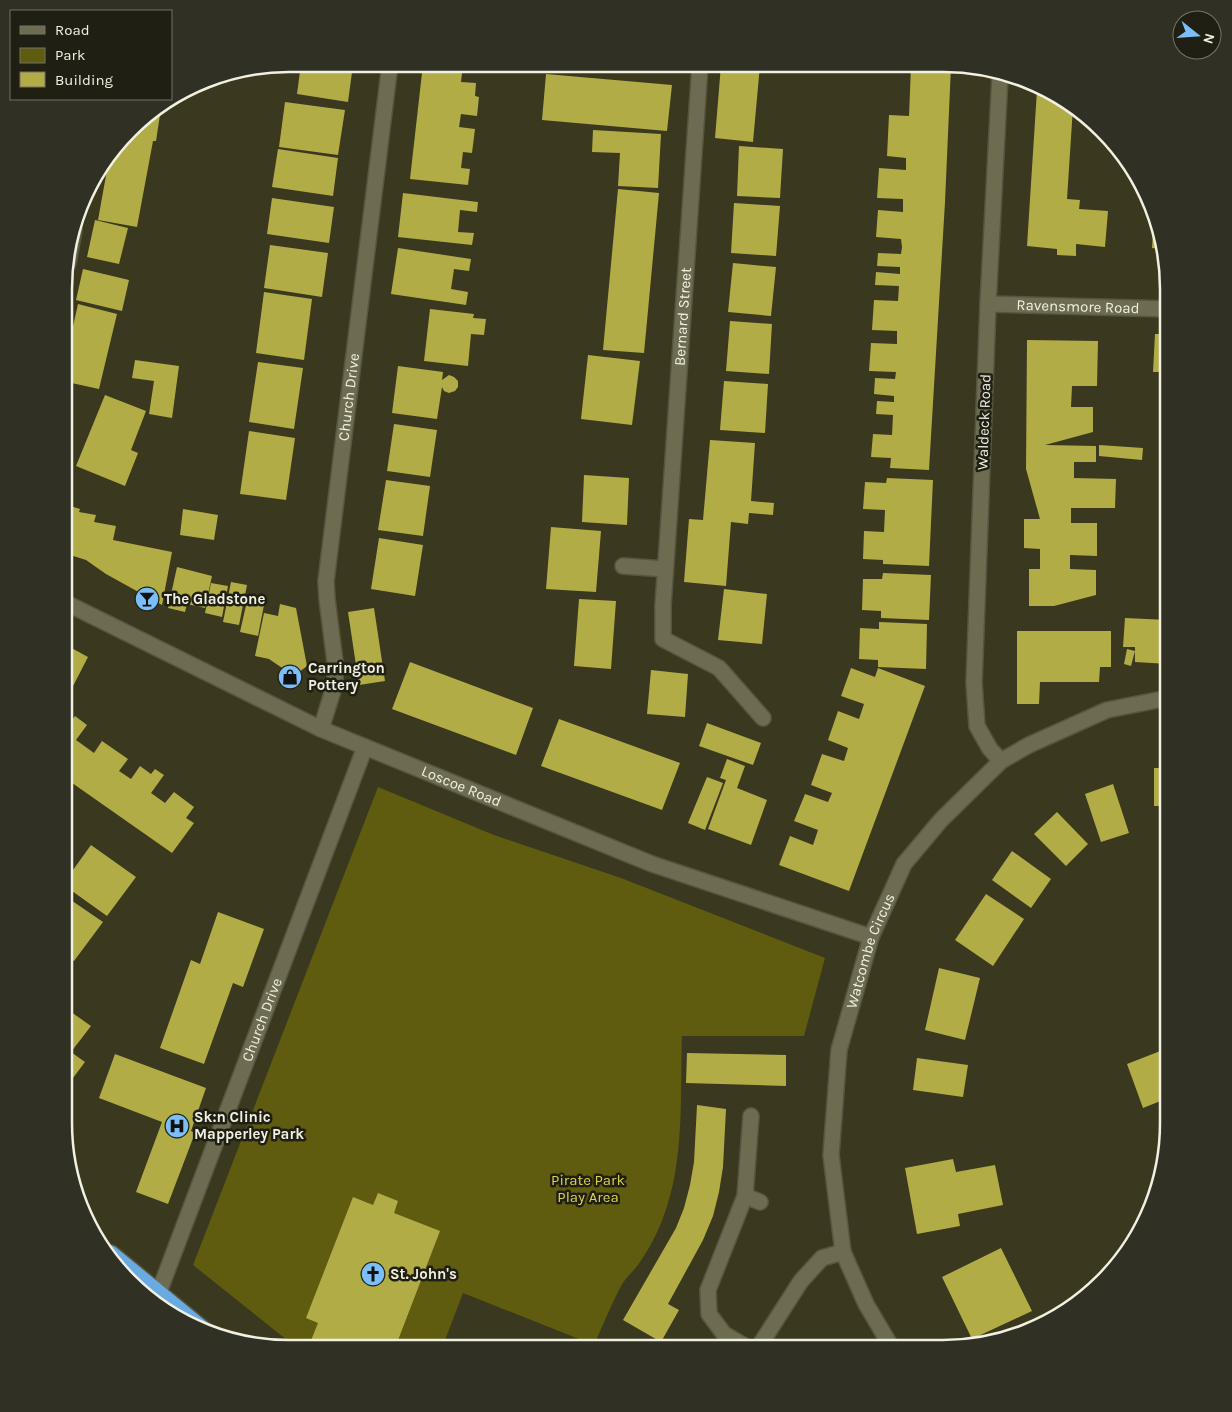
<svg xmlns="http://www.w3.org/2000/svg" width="1232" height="1412" font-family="Karla,sans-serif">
<rect width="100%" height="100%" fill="#3a381e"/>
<!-- green -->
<path fill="#5f5b0f" d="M378 787 494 835 621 878 825 958 804 1036H682C680 1096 685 1161 663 1218 657 1234 648 1251 638 1265 633 1272 625 1278 621 1286 611 1305 603 1325 594 1345L463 1293 442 1348H297L193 1265Z"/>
<!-- building -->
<path fill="#b2ac47" d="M301 64 353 65 348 102 297 94Z
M423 64H463L461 82 476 83 475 96 479 97 477 116 461 114 459 127 475 129 472 153 463 152 461 168 470 169 468 185 410 179Z
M721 65H760L753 142 715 138Z
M911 66H951L945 202 929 470 890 468 891 458 871 457 873 434 892 435 893 415 876 414 877 401 894 402V396L874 394 875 378 895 379 896 372 869 371 871 343 897 344V331L872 330 874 300 898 301 899 286 875 285 876 272 900 274V267L877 266 878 253 901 254 902 247 901 239 876 237 878 210 903 212V199L877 198 879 168 906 170V158L887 156 889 115 909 116Z
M546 74 672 85 667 131 542 120Z
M1037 90 1068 102 1073 107 1067 199 1080 200 1079 209 1108 211 1105 247 1076 244V256L1057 255V249L1027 246Z
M285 102 345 110 338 155 279 147Z
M161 108 156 141H153L137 227 98 220 109 159 141 120Z
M593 130 661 134 658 188 618 186 620 153 592 152Z
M739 146 783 149 780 198 737 196Z
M278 149 338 158 333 196 272 187Z
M618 189 659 193 644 353 603 350Z
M403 193 478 202 477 212 460 210 458 232 474 233 472 245 398 237Z
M272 198 334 207 329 243 267 234Z
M734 203 780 206 776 256 731 253Z
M1154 215 1160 231 1163 249 1152 248Z
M95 220 128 228 119 264 87 257Z
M270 245 328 253 322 297 264 288Z
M398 248 471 259 469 271 454 269 451 289 468 292 466 305 391 294Z
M733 263 776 267 771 316 728 312Z
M83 269 129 280 122 311 76 300Z
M264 292 312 299 304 360 256 353Z
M78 304 117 314 99 389 67 382 68 349Z
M430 309 474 314 473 318 486 319 484 335 471 334 468 366 424 361Z
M730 321 772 324 769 374 726 371Z
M1155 334H1168V372H1153Z
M1027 340 1098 341 1097 386H1072L1071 407H1093V432L1045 445 1096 446V462H1074V478L1116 479 1115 508H1071V523H1097V556L1070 555V569L1096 570V595L1054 606H1029V569H1040V549L1024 548V519H1040L1026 469Z
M588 355 640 361 632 425 581 419Z
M135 360 179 366 172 418 149 414 154 381 132 378Z
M258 362 303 368 294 429 249 422Z
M398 366 443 372 442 380 449 375 454 377 458 381V387L455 391 449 393 444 391 442 387 437 419 392 413Z
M724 381 768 384 765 433 720 430Z
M105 395 146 411 131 450 138 453 125 486 76 466Z
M394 424 437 430 430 477 387 471Z
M249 431 295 438 286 500 240 494Z
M710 440 755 443 751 501 774 503 773 515 749 513 748 524 731 522 726 586 684 582 689 519 703 520Z
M1099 445 1143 448 1142 460 1099 456Z
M584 475 629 478 627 525 582 522Z
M887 478 933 480 929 566 883 564V560L863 559 864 531 884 532 885 510 863 509 865 482 886 483Z
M386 480 430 486 423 536 378 530Z
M67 505 80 509 79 512 96 515 94 522 116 526 113 540 172 552 162 605 106 574 86 560 67 554Z
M183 509 218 515 214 540 180 535Z
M551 527 601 531 596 592 546 589Z
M379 538 423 545 415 596 371 589Z
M177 567 212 576 205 608 187 604 185 612 168 608Z
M883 573 931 575 929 620 881 618V611L862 610 863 579H882Z
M231 582 247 585 239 625 223 622Z
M211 583 228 586 222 617 205 613Z
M724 589 767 594 762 644 718 640Z
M579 599 616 601 611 669 574 666Z
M247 601 264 605 258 636 240 632Z
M280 604 296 608 307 666 294 676 269 659 255 656 264 613 278 616Z
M374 608 385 681 359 685 348 612Z
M1125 618 1168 620V664L1135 662V647H1123Z
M879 622 927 624 926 669 878 667V660L859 659 860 628 879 629Z
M1017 631H1111V667H1100L1099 682H1040L1039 704H1017Z
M66 645 88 657 70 692 66 690Z
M1127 649 1135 651 1131 666 1124 664Z
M410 662 533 708 516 755 392 709Z
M851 668 875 677 878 668 925 686 849 891 779 865 790 836 813 845 818 830 794 821 805 794 828 802 832 793 811 785 822 754 844 761 848 748 828 740 838 711 859 719 864 704 841 696Z
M651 670 688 674 685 717 647 714Z
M75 716 87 725 76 740 94 753 102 741 128 759 119 771 131 779 140 766 151 774 155 769 164 775 151 793 165 803 174 792 194 807 186 818 194 823 172 853 65 778 66 729Z
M559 719 680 763 662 810 541 766Z
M707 723 761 743 753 765 699 746Z
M727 759 745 766 737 788 767 800 751 845 708 829 726 780 720 778Z
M1154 768H1168V806H1154Z
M707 777 723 783 705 830 688 823Z
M1113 784 1129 833 1101 842 1085 794Z
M1057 812 1088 844 1066 866 1034 834Z
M91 845 136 877 107 916 65 886V881Z
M1012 851 1051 879 1031 908 992 880Z
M986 894 1024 919 993 966 955 940Z
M65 896 103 922 74 961 65 955Z
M218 912 264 929 243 987 233 983 204 1064 160 1048 191 960 200 964Z
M939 968 980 978 965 1040 925 1030Z
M64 1007 91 1026 71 1052 85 1062 64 1090Z
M1168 1048V1098L1143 1108 1127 1064Z
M687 1053 786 1055V1086L686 1083Z
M115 1054 206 1088 191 1131 195 1133 168 1204 136 1192 162 1122 99 1098Z
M917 1058 968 1065 963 1097 913 1090Z
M697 1105 726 1109 723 1167 719 1192 713 1216 703 1240 668 1304 679 1310 661 1342 623 1320 676 1228 684 1208 690 1185 694 1162Z
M953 1159 956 1172 995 1165 1003 1205 958 1214 960 1226 917 1234 905 1168Z
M378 1193 398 1201 394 1213 440 1231 395 1348H308L318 1323 306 1318 353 1197 373 1205Z
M1001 1248 1032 1311 972 1339 942 1277Z"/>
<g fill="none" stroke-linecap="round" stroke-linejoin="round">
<!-- lane casing -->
<g stroke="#57553f" stroke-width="18">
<path id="lane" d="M663 606V639L719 668 763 718"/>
</g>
<!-- street casing -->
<g stroke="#57553f" stroke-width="18">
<g id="street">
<path d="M1000 76 988 304 974 683 977 726 990 749 1001 761"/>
<path d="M68 263 74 230"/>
<path id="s1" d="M988 304 1168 309"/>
<path d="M623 566 665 569"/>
<path id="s2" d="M66 603 321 729 652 864 871 937"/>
<path id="s3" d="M663 606 700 65"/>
<path id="s4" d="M321 729 335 684V662L327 599 326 581 390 64"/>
<path d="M745 1196 760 1202"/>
<path id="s5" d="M159 1292 365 747"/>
<path d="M748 1348 724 1334 709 1314 708 1290 745 1196 751 1116"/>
<path d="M758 1348 801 1281 822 1258 843 1252"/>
<path id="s6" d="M892 1348 866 1304 843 1252 831 1155 839 1050 871 937 904 864 941 820 1001 761 1029 745 1107 710 1168 698"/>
</g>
</g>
<!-- highway casing -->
<g stroke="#57553f" stroke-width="18">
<path id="highway" d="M111 1253 206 1331"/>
</g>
<!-- lane -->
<use href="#lane" stroke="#6d6c50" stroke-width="15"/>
<!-- street -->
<use href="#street" stroke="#6d6c50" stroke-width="15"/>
<!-- highway -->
<use href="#highway" stroke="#69aae1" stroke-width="15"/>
</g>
<!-- icons -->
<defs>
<g id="bar-disc" transform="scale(1.25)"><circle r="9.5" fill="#7bbef8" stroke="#1f1f14"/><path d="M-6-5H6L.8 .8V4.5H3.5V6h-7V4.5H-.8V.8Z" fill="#111"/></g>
<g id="shop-disc" transform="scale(1.25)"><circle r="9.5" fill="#7bbef8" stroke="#1f1f14"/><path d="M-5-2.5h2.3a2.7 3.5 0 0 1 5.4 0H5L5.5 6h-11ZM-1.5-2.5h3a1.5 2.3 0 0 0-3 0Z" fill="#111"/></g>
<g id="hospital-disc" transform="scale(1.25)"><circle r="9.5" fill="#7bbef8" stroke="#1f1f14"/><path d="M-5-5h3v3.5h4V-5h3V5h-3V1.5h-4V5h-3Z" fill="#111"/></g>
<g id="church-disc" transform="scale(1.25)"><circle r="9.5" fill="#7bbef8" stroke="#1f1f14"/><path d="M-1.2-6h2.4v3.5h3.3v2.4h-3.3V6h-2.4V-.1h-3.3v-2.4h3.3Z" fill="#111"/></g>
</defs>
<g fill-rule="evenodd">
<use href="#bar-disc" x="147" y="599"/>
<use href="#shop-disc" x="290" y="677"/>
<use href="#hospital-disc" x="177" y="1126"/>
<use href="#church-disc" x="373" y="1274"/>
</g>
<g text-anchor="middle" stroke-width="5" stroke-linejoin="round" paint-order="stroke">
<!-- street labels -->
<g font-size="15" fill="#f1f0e1" stroke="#1f1f14">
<text dy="5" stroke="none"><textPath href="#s1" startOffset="90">Ravensmore Road</textPath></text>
<text dy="5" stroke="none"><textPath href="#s3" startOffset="290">Bernard Street</textPath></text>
<text dy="5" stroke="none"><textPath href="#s4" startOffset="336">Church Drive</textPath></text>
<text transform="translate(984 422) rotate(-88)" y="5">Waldeck Road</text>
<text dy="5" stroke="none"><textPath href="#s2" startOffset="436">Loscoe Road</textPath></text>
<text dy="5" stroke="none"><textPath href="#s6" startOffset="415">Watcombe Circus</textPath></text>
<text dy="5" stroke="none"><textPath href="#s5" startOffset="291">Church Drive</textPath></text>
</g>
<!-- poi labels -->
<g font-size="15" font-weight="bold" fill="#f1f0e1" stroke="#1f1f14" text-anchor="start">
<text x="164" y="604">The Gladstone</text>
<text x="308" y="673">Carrington<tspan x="308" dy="17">Pottery</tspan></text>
<text x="194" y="1122">Sk:n Clinic<tspan x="194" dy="17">Mapperley Park</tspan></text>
<text x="390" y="1279">St. John's</text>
</g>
<!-- park labels -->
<g font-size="15" fill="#dcd44d" stroke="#1f1f14">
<text x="588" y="1185">Pirate Park<tspan x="588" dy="17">Play Area</tspan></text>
</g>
</g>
<!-- crop -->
<path d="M0 0H1232V1412H0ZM289 72H943A217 217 0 0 1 1160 289V1123A217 217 0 0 1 943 1340H289A217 217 0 0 1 72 1123V289A217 217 0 0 1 289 72Z" fill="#303024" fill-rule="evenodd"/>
<path fill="none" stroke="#f1f0e1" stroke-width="2.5" d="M289 72H943A217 217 0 0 1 1160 289V1123A217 217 0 0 1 943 1340H289A217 217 0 0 1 72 1123V289A217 217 0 0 1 289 72Z"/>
<!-- legend -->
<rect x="10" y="10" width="162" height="90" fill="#1f1f14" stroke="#737366"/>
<rect x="20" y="26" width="25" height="8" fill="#6d6c50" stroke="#737366"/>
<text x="55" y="35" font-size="15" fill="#f1f0e1">Road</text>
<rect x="20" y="48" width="25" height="15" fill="#5f5b0f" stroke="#737366"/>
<text x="55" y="60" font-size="15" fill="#f1f0e1">Park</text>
<rect x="20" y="72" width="25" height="15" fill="#b2ac47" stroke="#737366"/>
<text x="55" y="85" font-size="15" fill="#f1f0e1">Building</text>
<!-- north arrow -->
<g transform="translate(1197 35) rotate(107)"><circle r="24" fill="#1f1f14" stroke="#737366"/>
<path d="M0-4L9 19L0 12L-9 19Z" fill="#7bbef8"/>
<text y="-8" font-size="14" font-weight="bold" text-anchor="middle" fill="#f1f0e1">N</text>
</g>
</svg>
